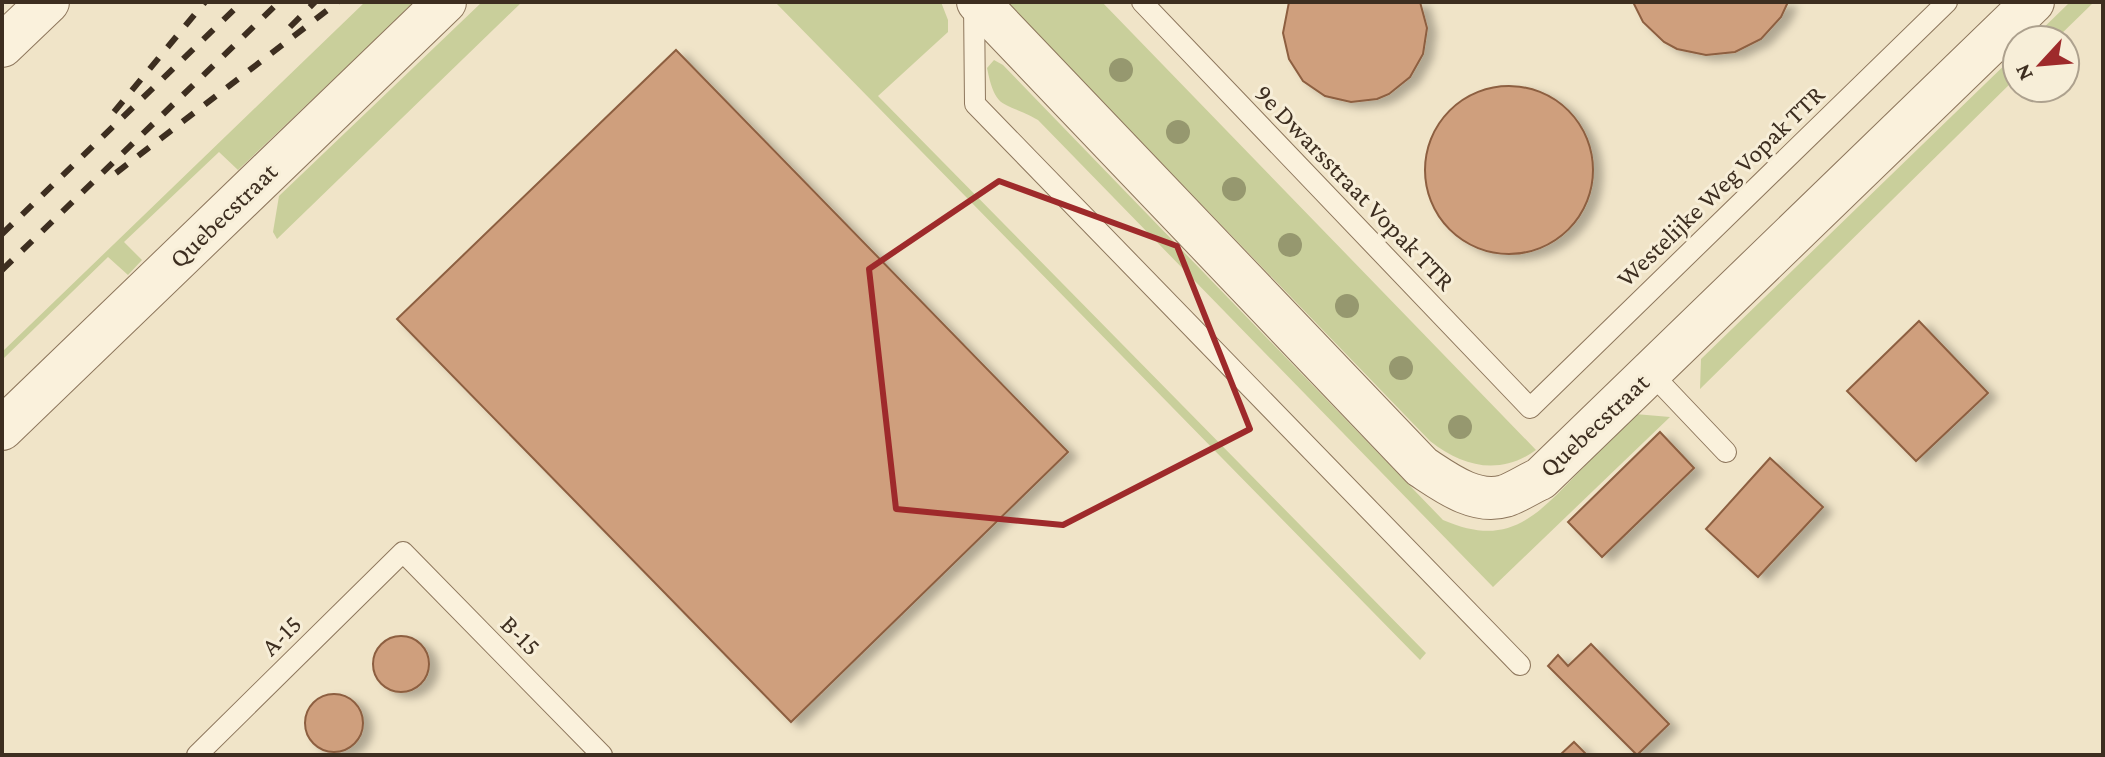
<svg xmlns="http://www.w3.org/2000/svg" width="2105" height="757" font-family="'Crimson Pro',serif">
<defs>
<filter id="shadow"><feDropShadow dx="9" dy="5" stdDeviation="4" flood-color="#0004"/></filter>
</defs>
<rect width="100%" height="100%" fill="#f0e4c8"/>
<!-- green -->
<path fill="#c9cf9b" d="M365 2H415L238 170 219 152 124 242 142 260 128 275 108 257 2 360V352Z
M482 2H522L277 239 273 232 279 196Z
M775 2H941L948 20V32L878 96 1426 653 1420 660Z
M1006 2H1102L1536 450C1500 476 1463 467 1430 441Z
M2070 2H2094L2055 40H2031Z
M2017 53V77L1700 389 1701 359Z
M994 60 1003 65 1443 520C1505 547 1533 520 1574 477 1594 456 1615 435 1635 414L1670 417 1493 587 1038 120C1004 100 996 113 987 68Z"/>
<!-- building -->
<path fill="#cf9f7d" stroke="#8d5f41" stroke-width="2" filter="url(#shadow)" d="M1289 2H1420L1427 28 1423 54 1410 77 1389 94 1377 99 1351 102 1325 96 1303 81 1289 59 1283 33Z
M1633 2H1788L1781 17 1761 39 1735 52 1706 55 1677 49 1664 42 1643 22Z
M676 50 1068 452 791 722 397 319Z
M1425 170a84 84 0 1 1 168 0a84 84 0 1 1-168 0Z
M1919 321 1988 393 1916 461 1847 391Z
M1660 432 1694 468 1602 557 1568 522Z
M1770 458 1823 507 1758 577 1706 529Z
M373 664a28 28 0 1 1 56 0a28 28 0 1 1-56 0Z
M1591 644 1669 724 1637 755 1548 666 1558 655 1568 666Z
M305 723a29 29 0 1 1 58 0a29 29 0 1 1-58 0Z
M1574 742 1587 755H1560Z"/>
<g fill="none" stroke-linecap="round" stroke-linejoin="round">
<!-- service casing -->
<g stroke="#8d765c" stroke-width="22">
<path id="service" d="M974 2 975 104 1520 665
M1142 2 1530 408 1947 2
M1650 372 1726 452
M197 755 403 552 602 755"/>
</g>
<!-- minor casing -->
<g stroke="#8d765c" stroke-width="44">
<path id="minor" d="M978 2 1422 467C1445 482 1475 505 1505 496 1517 492 1528 484 1540 479L2033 2
M2 46 48 2
M2 429 445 2"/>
</g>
<!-- service -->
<use href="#service" stroke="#faf1dc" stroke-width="20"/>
<!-- minor -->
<use href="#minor" stroke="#faf1dc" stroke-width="42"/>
<!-- rail -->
<path stroke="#3d2e20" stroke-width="6" stroke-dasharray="14 14" stroke-linecap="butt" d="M290 27 315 2
M114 112 205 2
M116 173 338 2
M2 234 242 2
M2 270 279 2"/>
</g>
<!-- trees -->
<g fill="#96986f">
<circle cx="1121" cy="70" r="12"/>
<circle cx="1178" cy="132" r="12"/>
<circle cx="1234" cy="189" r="12"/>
<circle cx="1290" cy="245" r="12"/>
<circle cx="1347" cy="306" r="12"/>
<circle cx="1401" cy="368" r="12"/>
<circle cx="1460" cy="427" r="12"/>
</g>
<!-- marked area -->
<path fill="none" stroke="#9e2a2b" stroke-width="6" stroke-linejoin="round" d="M999 181 1177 246 1250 429 1063 525 896 509 869 269Z"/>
<g text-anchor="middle" stroke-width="6" stroke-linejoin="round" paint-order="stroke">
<!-- street labels -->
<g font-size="26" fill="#3d2e20" stroke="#f7eed8">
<text transform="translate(1720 186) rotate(-44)" y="9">Westelijke Weg Vopak TTR</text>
<text transform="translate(1355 187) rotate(46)" y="9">9e Dwarsstraat Vopak TTR</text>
<text transform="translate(223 215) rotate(-44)" y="9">Quebecstraat</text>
<text transform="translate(1594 425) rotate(-43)" y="9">Quebecstraat</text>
<text transform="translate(281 635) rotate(-45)" y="9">A-15</text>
<text transform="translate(521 635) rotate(45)" y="9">B-15</text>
</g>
</g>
<!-- border -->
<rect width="2105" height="757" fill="none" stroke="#3d2e20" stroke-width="8"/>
<!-- north arrow -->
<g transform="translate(2041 64) rotate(244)"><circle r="38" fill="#f7eed8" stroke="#ada18e" stroke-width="2"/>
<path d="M0-6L14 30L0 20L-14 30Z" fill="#9e2a2b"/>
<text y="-12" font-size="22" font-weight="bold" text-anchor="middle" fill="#3d2e20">N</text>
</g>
</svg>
